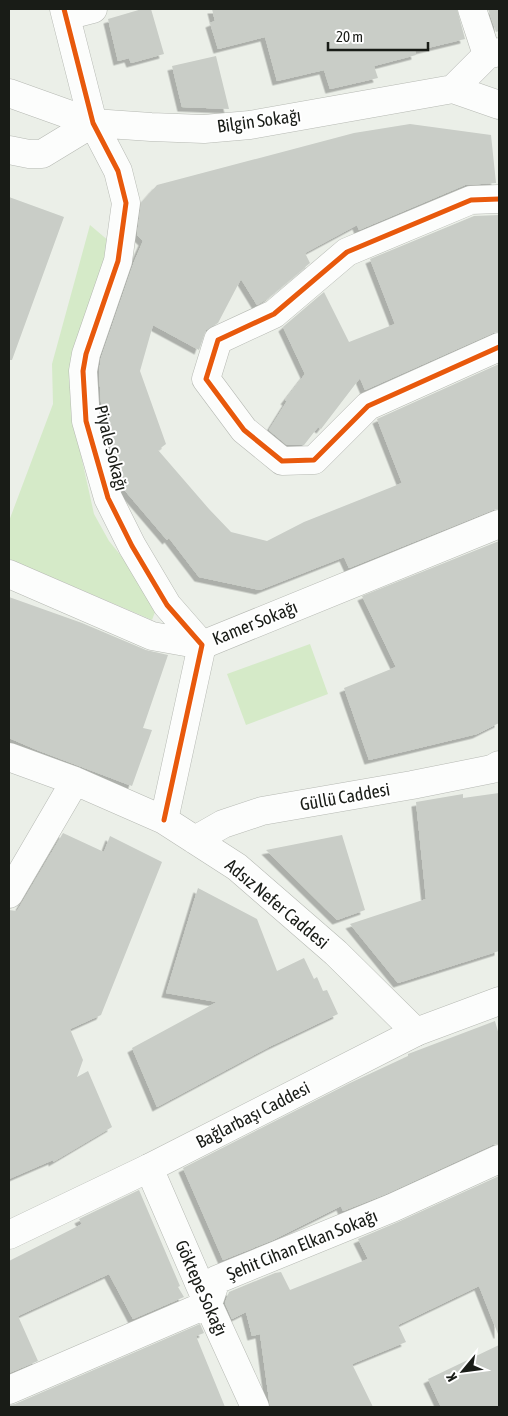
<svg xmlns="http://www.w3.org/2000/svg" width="508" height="1416" font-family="'Asap Condensed',sans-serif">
<defs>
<filter id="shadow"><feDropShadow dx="-4.5" dy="4.5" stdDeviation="0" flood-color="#0004"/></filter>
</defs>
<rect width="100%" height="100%" fill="#ebefe8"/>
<!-- green -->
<path fill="#d5eac8" d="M90 225 110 242 80 392V451L94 514 109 541 153 595 155 612 152 620 9 559V521L53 404 52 364Z
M310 644 328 694 246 725 227 674Z"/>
<!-- building -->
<path fill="#c9cdc7" filter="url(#shadow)" d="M142 9H151L164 54 131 63 129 58 118 61 108 19Z
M212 9H457L465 39 415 51 416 55 374 66 378 78 330 89 324 70 277 81 265 37 218 49 210 23 215 21Z
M488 9H499V31L496 32Z
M216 56 229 109 182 107 172 66Z
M410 124 491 135 496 183 465 185 359 230 357 225 305 253 310 263 268 298 257 305 241 279 218 323 206 330 199 350 153 325 140 371 166 444 158 450 209 509 231 532 267 541 304 522 402 483 377 419 499 364V509L493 510 349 568 344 557 260 590 199 577 169 538 167 540 121 486 102 418 99 372 101 358 134 262 143 241 137 235 141 203 157 185 354 133Z
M9 197 64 217 12 360H9Z
M499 215V332L493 333 365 390 360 378 321 429 318 427 304 445H287L269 430 287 401 285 400 305 374 283 327 324 292 349 342 395 324 370 259 474 216Z
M499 541V723L477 734 369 760 344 688 396 667 362 596Z
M9 597 82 623 146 650 168 655 143 728 152 730 132 786 37 750 9 738Z
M499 793V951L398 983 350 924 426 899 416 802 463 794V798Z
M63 833 104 852 110 836 162 862 101 1015 70 1029 83 1060 77 1077 88 1071 112 1127 53 1162V1160L9 1179V910L17 911Z
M342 835 365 910 337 920 266 850Z
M198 888 257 919 277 971 304 958 314 979 317 977 323 991 327 990 338 1014 271 1046 157 1107 132 1048 217 1002 166 993Z
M495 1021 499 1035V1144L492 1145 386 1194 343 1211 341 1206 273 1240 223 1260 183 1168 350 1083 408 1056V1054Z
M499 1176V1334H498L479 1286 398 1325 406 1342 352 1364 373 1407H270L260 1334 252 1336 246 1312 232 1319 225 1303 229 1292 275 1273 281 1272 290 1290 368 1259 358 1239 398 1222Z
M139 1190 180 1286 178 1287 184 1297 133 1319 109 1274 18 1316 38 1361 9 1373V1261L82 1224 79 1219Z
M200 1324 204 1333 196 1336 225 1407H9V1405L15 1404Z
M499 1345V1407H441L428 1379Z"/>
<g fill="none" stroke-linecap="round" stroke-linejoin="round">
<!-- minor casing -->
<g stroke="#b6b9b3" stroke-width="29">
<path id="minor" d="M64 9 93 123 118 171 126 203 118 261 86 354 83 371 86 421 108 498 132 546 167 605 202 645 164 820
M472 9 487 55
M66 16 93 9
M453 89 499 105
M9 93 93 123 151 127 204 129 250 125 453 89 487 55 499 52
M9 150 29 154H42L93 123
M499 199 471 200 347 252 274 314 218 340 206 379 244 430 282 461 314 460 368 406 499 347
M9 574 152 636 202 645 499 524
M9 757 75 781 164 820 237 867 336 953 416 1032
M195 840 223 824 262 811 412 785 492 769 499 765
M9 894 75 781
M149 1168 208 1304 255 1407
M9 1390 208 1304 216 1280 392 1208 499 1159"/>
</g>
<!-- tertiary casing -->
<g stroke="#b6b9b3" stroke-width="29">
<path id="tertiary" d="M9 1235 149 1168 416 1032 499 1001"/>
</g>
<!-- minor -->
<use href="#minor" stroke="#fcfdfc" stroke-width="28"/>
<!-- tertiary -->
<use href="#tertiary" stroke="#fcfdfc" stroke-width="28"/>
<!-- cycleway casing -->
<g stroke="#fff" stroke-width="8">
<path id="cycleway" d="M64 9 93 123 118 171 126 203 118 261 86 354 83 371 86 421 108 498 132 546 167 605 202 645 164 820
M499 199 471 200 347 252 274 314 218 340 206 379 244 430 282 461 314 460 368 406 499 347"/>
</g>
<!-- cycleway -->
<use href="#cycleway" stroke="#e8590c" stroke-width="5"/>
</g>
<g text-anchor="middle" stroke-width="4" stroke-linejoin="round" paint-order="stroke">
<!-- street labels -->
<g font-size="18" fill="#191c17" stroke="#fff">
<text transform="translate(259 121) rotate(-8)" y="6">Bilgin Sokağı</text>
<text transform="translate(111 448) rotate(76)" y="6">Piyale Sokağı</text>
<text transform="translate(255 623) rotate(-22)" y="6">Kamer Sokağı</text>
<text transform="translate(345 797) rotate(-10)" y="6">Güllü Caddesi</text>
<text transform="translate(277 904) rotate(40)" y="6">Adsız Nefer Caddesi</text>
<text transform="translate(253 1115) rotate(-27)" y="6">Bağlarbaşı Caddesi</text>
<text transform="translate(302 1245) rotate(-22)" y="6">Şehit Cihan Elkan Sokağı</text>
<text transform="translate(201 1288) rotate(66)" y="6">Göktepe Sokağı</text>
</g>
</g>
<!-- border -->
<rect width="508" height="1416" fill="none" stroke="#191c17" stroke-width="20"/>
<!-- north arrow -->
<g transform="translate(463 1371) rotate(241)" stroke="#ffffff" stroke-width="4" paint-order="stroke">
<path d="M0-4L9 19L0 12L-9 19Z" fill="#191c17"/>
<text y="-8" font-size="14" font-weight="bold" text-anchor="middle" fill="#191c17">K</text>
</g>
<!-- scale -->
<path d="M328 42v8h100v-8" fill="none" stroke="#191c17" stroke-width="2.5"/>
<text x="336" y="42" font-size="15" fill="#191c17" stroke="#ffffff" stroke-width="4" paint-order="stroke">20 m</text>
</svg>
